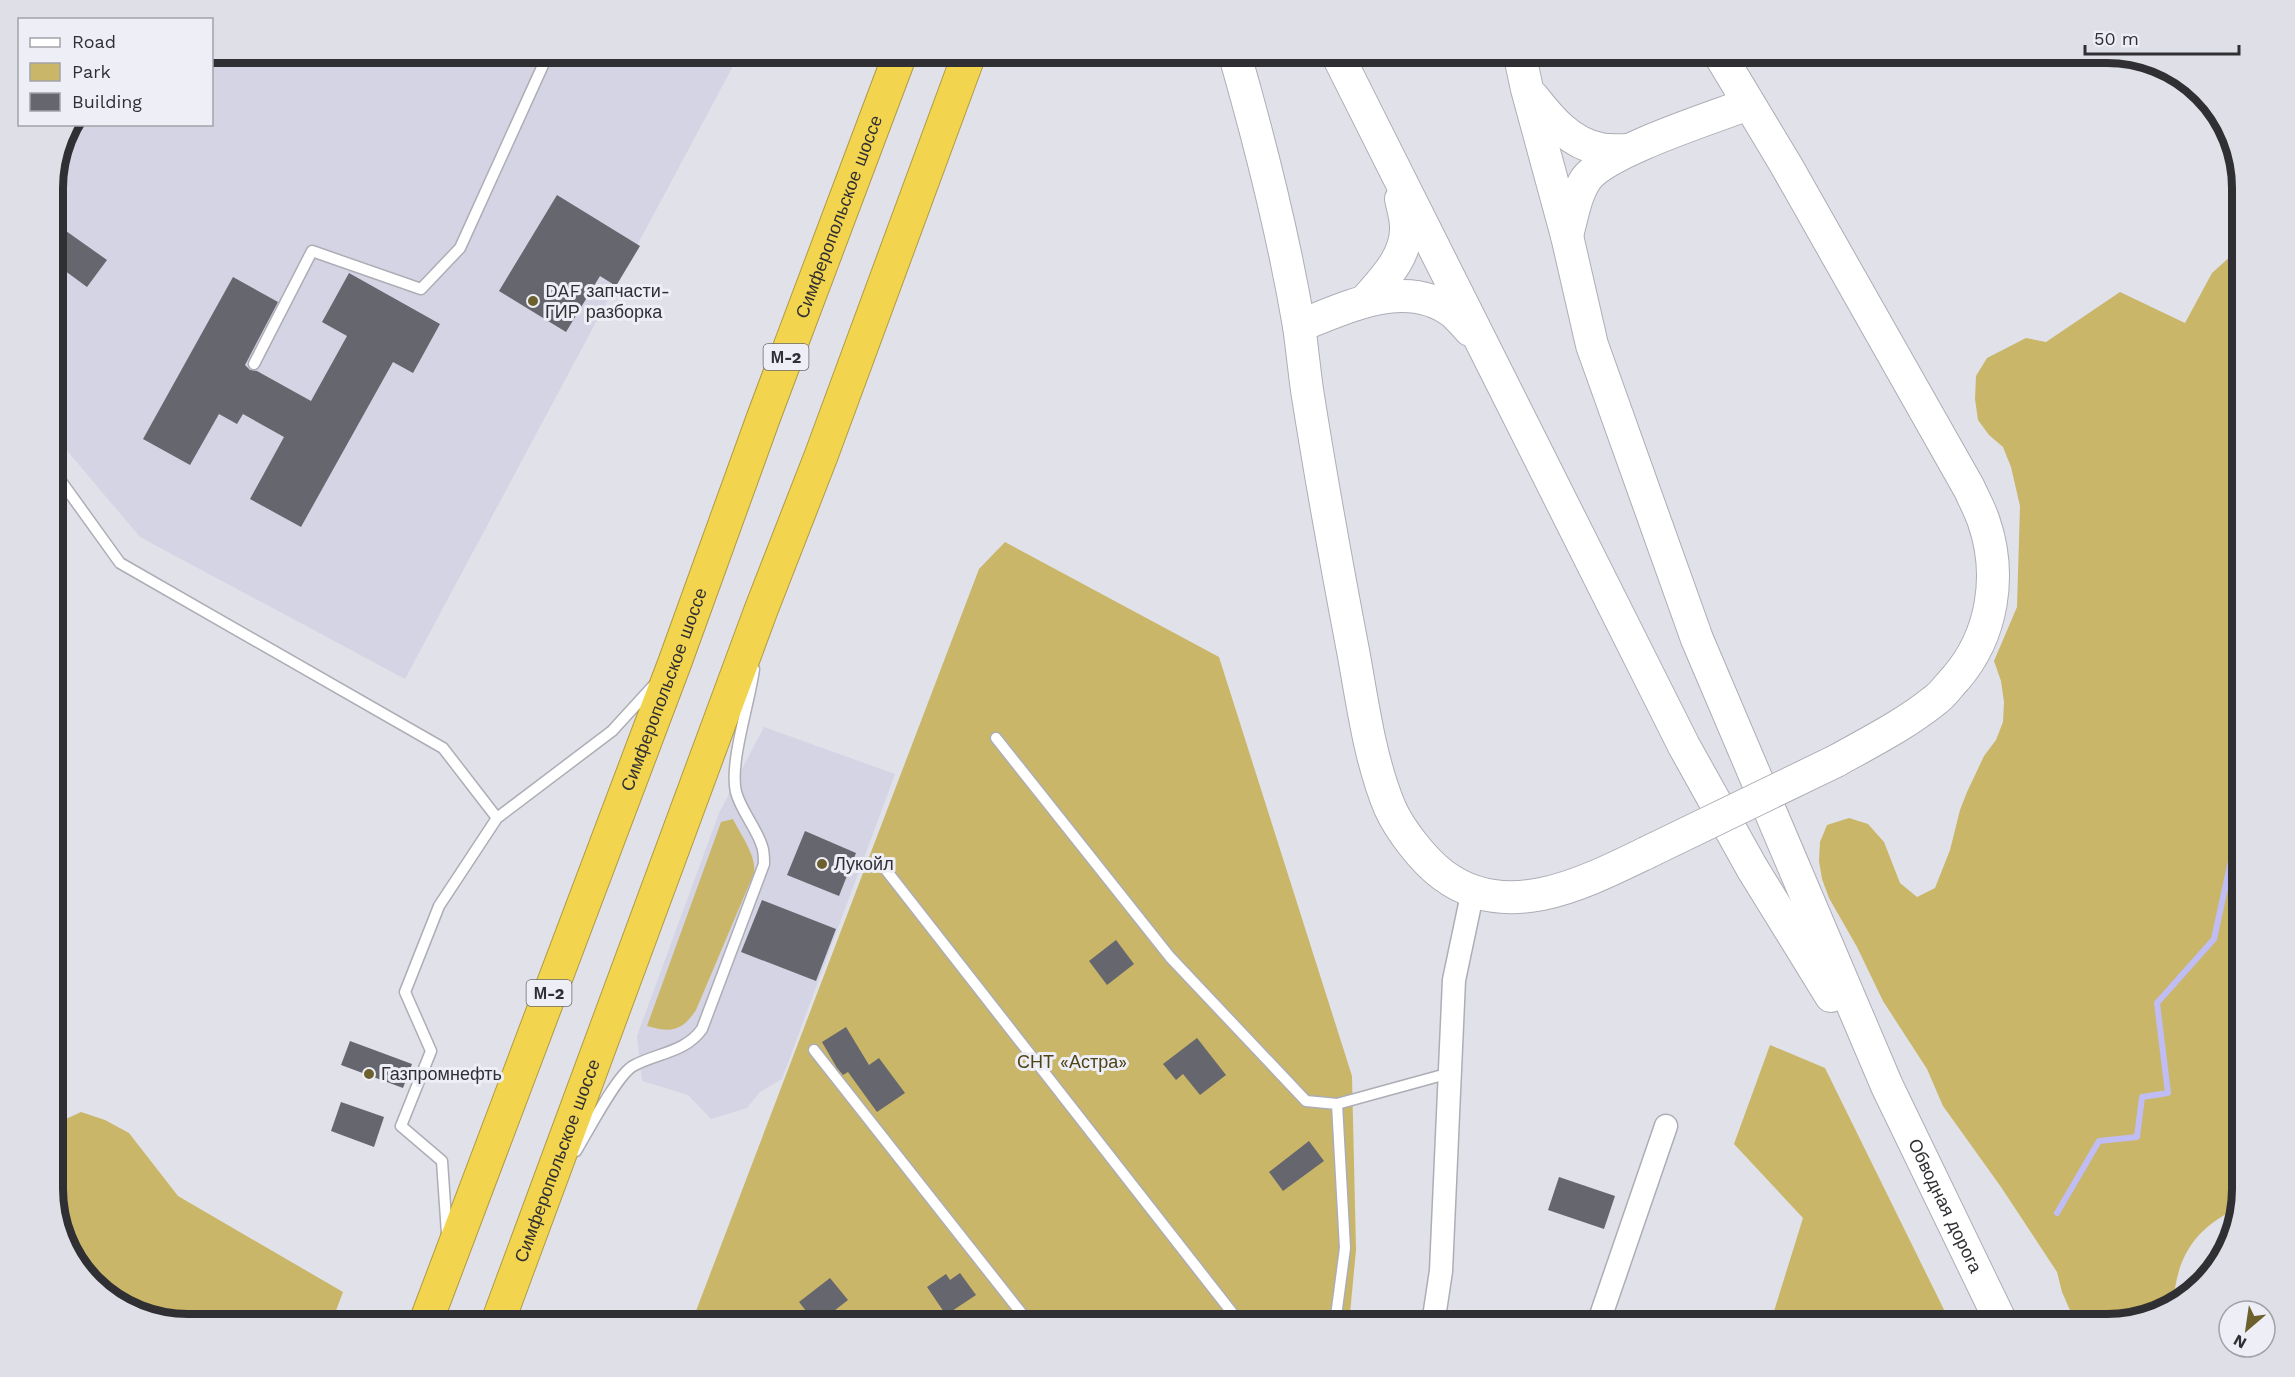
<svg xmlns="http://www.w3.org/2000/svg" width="2295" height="1377" font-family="'Work Sans',sans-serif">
<rect width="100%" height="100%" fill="#e1e1ea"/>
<!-- built -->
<path fill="#d4d4e4" d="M212 53H740L405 679 140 537 53 434V180L63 136 71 125 212 124Z
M764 727 895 774 782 1079 760 1092 747 1108 711 1119 688 1095 642 1081 637 1036 719 813Z"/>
<!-- green -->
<path fill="#c9b668" d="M2242 246V1069L2237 1120 2242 1152V1189L2237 1208C2193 1230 2176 1258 2173 1307L2107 1324H2076L2062 1292 2057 1272 2001 1187 1943 1106 1927 1069 1883 1001 1857 947 1829 898 1822 879 1819 861 1820 842 1827 825 1849 818 1868 824 1884 842 1900 883 1917 897 1935 888 1950 850 1960 810 1967 792 1984 756 1996 740 2003 722 2004 702 2001 681 1994 661 2017 607 2020 506 2011 467 2003 447 1989 435 1978 420 1975 399 1976 376 1987 358 2026 338 2046 342 2120 292 2185 323 2212 273Z
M1005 542 1219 657 1352 1076 1356 1250 1349 1324H691L979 569Z
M733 819C740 834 757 856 754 873L696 1010C682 1031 672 1033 647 1026L721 822Z
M1770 1045 1825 1068 1951 1324H1770L1803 1218 1734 1144Z
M81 1112 105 1120 129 1133 178 1196 343 1292 331 1324H188L120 1306 71 1257 53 1197V1125Z"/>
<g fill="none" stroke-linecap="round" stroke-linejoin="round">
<!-- stream -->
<path stroke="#c0bdf5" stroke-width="6" d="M2057 1213 2099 1141 2137 1137 2142 1097 2168 1093 2157 1003 2214 939 2242 810"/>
</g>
<!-- building -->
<path fill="#66666e" d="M557 195 640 246 616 286 600 276 566 332 499 291Z
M66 231 107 260 87 287 53 262V249Z
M349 273 440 324 413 373 393 362 301 527 250 499 284 437 243 414 237 424 219 414 190 465 143 439 233 277 278 302 245 365 250 370 257 371 311 401 347 336 322 322Z
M805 831 856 853 839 896 787 875Z
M762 900 836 929 816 981 741 952Z
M1116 940 1134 964 1107 985 1089 961Z
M846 1027 869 1065 879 1058 905 1093 877 1112 848 1072 843 1075 837 1068 822 1042Z
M1197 1038 1226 1075 1200 1095 1183 1074 1176 1080 1163 1064Z
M350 1041 412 1064 403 1088 341 1065Z
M341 1102 384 1117 374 1147 331 1131Z
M1309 1141 1324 1161 1283 1191 1269 1172Z
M1559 1177 1615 1196 1604 1229 1548 1210Z
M960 1273 976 1295 946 1315 927 1287 946 1274 950 1280Z
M830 1278 848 1300 825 1318 823 1313 813 1320 799 1302Z"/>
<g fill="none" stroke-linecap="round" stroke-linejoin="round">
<!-- lane casing -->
<g stroke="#adadb6" stroke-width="13">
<path id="lane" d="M254 364 312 251 421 289 460 248 549 52
M53 470 120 563 443 748 497 818
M996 738 1170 957 1306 1101 1337 1104 1450 1073
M886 870 1241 1324
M814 1050 1030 1324
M576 1151C587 1133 617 1075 633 1066 656 1053 685 1053 702 1029L764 864C764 858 764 851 762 846 756 827 741 811 736 792 729 763 750 701 754 669
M447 1234 442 1161 401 1126 431 1051 405 992 439 906 497 818 612 731 655 684
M1335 1324 1345 1248 1337 1104"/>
</g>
<!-- street casing -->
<g stroke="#adadb6" stroke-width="25">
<path id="street" d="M1433 1324 1441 1271 1454 980 1473 890
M1598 1324 1666 1126"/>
</g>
<!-- secondary casing -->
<g stroke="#adadb6" stroke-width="34">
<g id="secondary">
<path d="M1234 52C1260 142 1283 233 1299 326 1302 347 1304 368 1307 390 1321 479 1337 567 1354 656 1363 706 1370 760 1390 808 1400 830 1423 860 1443 875 1507 923 1584 883 1646 853"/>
<path d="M1336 52 1684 746 1752 868 1831 996"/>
<path id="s1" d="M1519 52 1527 89 1567 236 1592 345 1697 639 1887 1086 2002 1324"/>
<path d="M1718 52 1786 165 1969 488C1974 499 1980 510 1984 522 2002 575 1993 635 1956 678 1949 685 1943 695 1934 701 1904 725 1870 742 1836 761"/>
<path d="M1533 97C1551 120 1570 143 1600 149 1609 151 1620 150 1629 150"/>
<path d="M1567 236C1572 217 1575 196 1586 179 1606 151 1712 118 1748 104"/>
<path d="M1365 301C1383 280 1407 257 1406 227 1406 218 1403 208 1401 199"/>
<path d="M1299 326C1346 308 1407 276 1454 313 1459 318 1465 324 1470 330"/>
</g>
</g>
<!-- highway casing -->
<g stroke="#af9b45" stroke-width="35">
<g id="highway">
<path id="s2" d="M425 1324 675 662 764 416 901 52"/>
<path id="s3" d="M497 1324 761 610 821 456 970 52"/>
</g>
</g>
<!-- lane -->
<use href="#lane" stroke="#fff" stroke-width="10"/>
<!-- street -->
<use href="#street" stroke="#fff" stroke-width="22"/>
<!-- secondary -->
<use href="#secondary" stroke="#fff" stroke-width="32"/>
<!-- highway -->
<use href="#highway" stroke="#f3d44e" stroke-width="33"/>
<!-- secondary-bridge casing -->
<g stroke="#adadb6" stroke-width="34" stroke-linecap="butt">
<path id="secondary-bridge" d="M1646 853 1836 761"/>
</g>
<!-- secondary-bridge -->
<use href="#secondary-bridge" stroke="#fff" stroke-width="32"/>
</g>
<!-- markers -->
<g fill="#6c602d" stroke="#eeeef7" stroke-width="2">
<circle cx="533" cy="301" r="6"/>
<circle cx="822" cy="864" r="6"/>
<circle cx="369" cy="1074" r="6"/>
</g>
<g text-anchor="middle" stroke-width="6" stroke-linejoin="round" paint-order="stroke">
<!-- shield labels -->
<g fill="#eeeef7" stroke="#69696e" stroke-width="1.5">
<rect x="763.5" y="344" width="45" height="26" rx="4.5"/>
<rect x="526.5" y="980" width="45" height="26" rx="4.5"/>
</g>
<g font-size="16" font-weight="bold" fill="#303034">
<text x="786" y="363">М-2</text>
<text x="549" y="999">М-2</text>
</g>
<!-- street labels -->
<g font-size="18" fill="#303034" stroke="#eeeef7">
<text dy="6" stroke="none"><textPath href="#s2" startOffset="1182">Симферопольское шоссе</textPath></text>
<text dy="6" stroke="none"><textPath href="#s2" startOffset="678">Симферопольское шоссе</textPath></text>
<text dy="6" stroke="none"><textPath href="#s3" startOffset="174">Симферопольское шоссе</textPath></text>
<text dy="6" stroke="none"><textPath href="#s1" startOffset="1233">Обводная дорога</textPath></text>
</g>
<!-- poi labels -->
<g font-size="18" fill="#303034" stroke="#eeeef7" text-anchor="start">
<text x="545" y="297">DAF запчасти-<tspan x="545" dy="21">ГИР разборка</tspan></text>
<text x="834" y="870">Лукойл</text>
<text x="381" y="1080">Газпромнефть</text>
</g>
<!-- park labels -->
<g font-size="18" fill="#4e4417" stroke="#eeeef7">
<text x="1072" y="1068">СНТ «Астра»</text>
</g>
</g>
<!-- crop -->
<path d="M0 0H2295V1377H0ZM188 63H2107A125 125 0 0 1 2232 188V1189A125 125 0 0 1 2107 1314H188A125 125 0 0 1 63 1189V188A125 125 0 0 1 188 63Z" fill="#dfdfe7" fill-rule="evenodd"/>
<path fill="none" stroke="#303034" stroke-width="8" d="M188 63H2107A125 125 0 0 1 2232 188V1189A125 125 0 0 1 2107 1314H188A125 125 0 0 1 63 1189V188A125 125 0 0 1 188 63Z"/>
<!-- legend -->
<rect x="18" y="18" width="195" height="108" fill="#eeeef7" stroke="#a2a2a9" stroke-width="1.5"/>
<rect x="30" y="38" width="30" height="9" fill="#ffffff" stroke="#a2a2a9" stroke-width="1.5"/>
<text x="72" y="48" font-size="18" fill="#303034">Road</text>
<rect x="30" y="63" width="30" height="18" fill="#c9b668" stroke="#a2a2a9" stroke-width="1.5"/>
<text x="72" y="78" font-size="18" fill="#303034">Park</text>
<rect x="30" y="93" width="30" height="18" fill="#66666e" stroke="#a2a2a9" stroke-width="1.5"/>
<text x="72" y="108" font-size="18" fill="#303034">Building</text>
<!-- north arrow -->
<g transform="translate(2247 1329) rotate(209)"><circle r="28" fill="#eeeef7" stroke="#a2a2a9" stroke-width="1.5"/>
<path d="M0-4.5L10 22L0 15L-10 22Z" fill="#6c602d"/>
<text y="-9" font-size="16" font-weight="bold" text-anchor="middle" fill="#303034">N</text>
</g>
<!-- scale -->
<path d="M2085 45v9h154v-9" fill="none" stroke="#303034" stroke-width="3"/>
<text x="2094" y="45" font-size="18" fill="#303034" stroke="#eeeef7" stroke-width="4.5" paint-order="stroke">50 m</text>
</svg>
